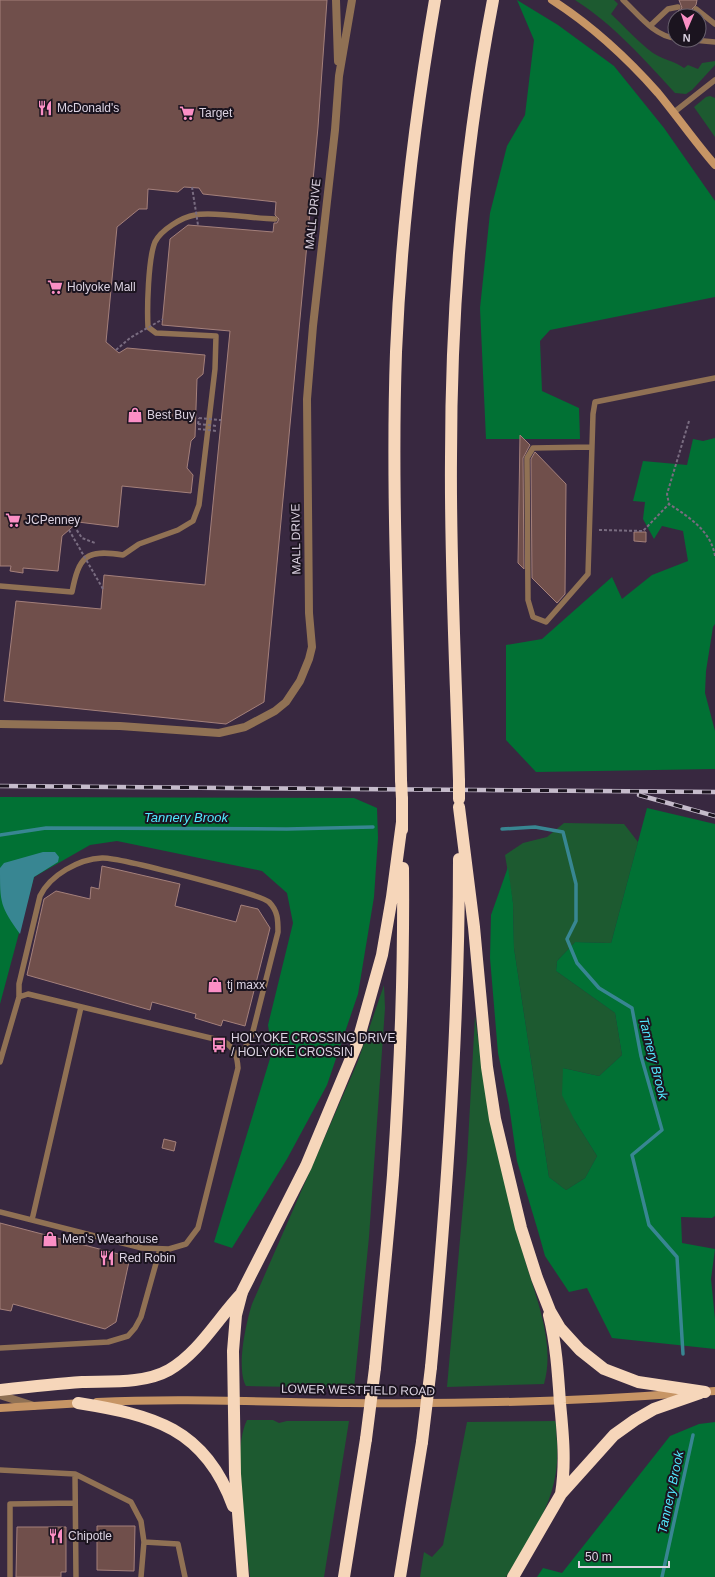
<svg xmlns="http://www.w3.org/2000/svg" width="715" height="1577" font-family="Helvetica,sans-serif">
<rect width="100%" height="100%" fill="#382840"/>
<!-- green -->
<path fill="#1d5a30" d="M575 0H614L618 4 611 14C625 27 638 42 653 53 663 60 675 61 684 68L688 65 698 69 702 63 715 61V65L692 90 686 94 675 93C645 60 613 24 575 0Z
M710 96 715 98V137L694 107 706 97Z
M564 823 624 824 638 842 611 943 575 942 557 961 556 971 615 1013 622 1055 599 1076 563 1068 575 1121 597 1156 585 1178 566 1190 549 1177 514 948 513 903 505 855 523 843 547 837Z
M384 985 385 1008 369 1237 354 1388 246 1386C236 1368 246 1323 252 1304L358 1061Z
M475 1016C485 1092 501 1168 520 1242 531 1287 557 1339 544 1384L447 1387 467 1160Z
M247 1420H273L279 1423 287 1421H349L324 1577H250C246 1540 231 1451 247 1420Z
M555 1421C557 1426 556 1435 557 1442 561 1497 533 1532 506 1577H420L424 1552 432 1557 443 1545 467 1422Z"/>
<!-- forest -->
<path fill="#017134" d="M517 0 558 25 614 66 664 128 715 201V297L550 330 540 341 542 391 579 408 580 439H486L480 308 490 213 507 146 525 115 534 40Z
M715 438V624L713 627 706 671 705 693 715 731V769L536 772 506 740V645L542 639 612 577 622 599 652 575 688 561 683 531 662 526 654 539 643 519 645 502 633 501 643 461 687 465 693 439 703 441Z
M0 797 354 798 377 808 378 838 374 897 358 994 327 1085 287 1159 232 1248 214 1242 272 1052 268 1025 293 923 287 893 262 871 117 841 90 845 34 877 0 1004Z
M647 808 715 824V1216L712 1218 681 1217 682 1243 715 1249 711 1279 715 1319V1349L612 1338 587 1288 569 1292 545 1256 538 1231 517 1161 509 1105 498 1053 490 958 491 915 508 867 513 903 514 948 549 1177 566 1190 585 1178 597 1156 575 1121 562 1095 563 1068 599 1076 622 1055 615 1013 556 971 557 961 575 942 611 943Z
M715 1422V1577H537L543 1568 562 1573 670 1436 699 1424Z"/>
<!-- water -->
<path fill="#388692" d="M43 852H55L59 857 58 862 34 877 20 934C0 906 0 903 0 868L4 863Z"/>
<g fill="none" stroke-linecap="round" stroke-linejoin="round">
<!-- stream -->
<path stroke="#388692" stroke-width="3.5" d="M502 829 535 827 563 832 576 884V921L567 939 577 963 599 988 632 1008 641 1056 662 1130 632 1155 649 1225 677 1257 683 1354
M0 835 46 828 287 829 373 827
M662 1577 693 1435"/>
</g>
<!-- building -->
<path fill="#704f4b" stroke="#a4807b" d="M0 0H327L318 127 264 702 226 724 4 701 16 601 101 609 104 575 205 585 230 331 162 325 170 239 188 225 273 232 274 223H277L279 219 275 215 276 202 203 194 199 188 184 187 178 192 148 189 147 209H139L117 227 106 342 119 353 127 348 205 355 203 374 197 379 195 437 191 441 187 468 193 475 191 493 122 486 118 527 78 522 62 536 58 571 23 568V573L10 571 11 566H0Z
M679 0H697L696 5 692 9 696 16H677L678 11 682 8Z
M520 435 530 445 523 458 524 569 518 563Z
M535 452 566 484 565 594 557 603 532 578 531 459Z
M634 532H646V542L634 541Z
M102 866 180 884 175 906 236 922 241 905 258 909 270 928 245 1026 223 1020 221 1026 195 1018 196 1014 152 1002 150 1010 27 975 44 899 56 891 90 899 91 887 99 889Z
M164 1139 176 1142 174 1151 162 1148Z
M0 1223 130 1257 116 1322 105 1329 13 1304 11 1311 0 1309Z
M97 1526H135L134 1571 97 1570Z
M17 1527H66V1572H61V1577H16Z"/>
<g fill="none" stroke-linecap="round" stroke-linejoin="round">
<!-- path -->
<path stroke="#796c80" stroke-width="2" stroke-dasharray="3 2" stroke-linecap="butt" d="M219 420H221
M689 421 667 494 669 504C689 517 711 531 715 556
M198 424 199 418
M74 526 82 538 95 543
M599 530 643 531 669 504"/>
<!-- service -->
<path stroke="#907154" stroke-width="5.5" d="M623 0C638 14 654 36 675 38
M696 9 715 24
M650 26 668 9 678 7
M693 40 715 42
M673 113 715 80
M592 447 533 448 527 458 528 600 533 617 546 622 588 574 593 414 595 402 715 378
M0 586 72 592C79 556 86 549 123 555L139 544 178 530 193 521 199 505 215 369 216 336 156 333 148 327C147 309 148 259 155 242 161 230 182 217 195 215 215 211 253 219 275 219
M19 997V984L40 896C50 875 79 859 102 858 118 857 260 894 269 902 278 911 278 920 278 932L252 1035 243 1051 237 1055
M0 1062 19 997 28 994 223 1041C235 1048 237 1055 238 1068L198 1228 186 1244 169 1249 142 1248 0 1212
M32 1220 81 1007
M0 1348 108 1342 128 1336 135 1328 141 1317 160 1249
M0 1470 75 1474 131 1502 141 1521 144 1542 141 1577
M75 1474 76 1577
M144 1542 178 1544 185 1577
M10 1577V1504L75 1503"/>
<!-- tertiary -->
<path stroke="#907154" stroke-width="8" d="M336 0 338 61
M0 724 120 726 219 733 245 727 275 711 286 702 300 681 309 659 312 647 309 613 307 399 313 326 335 130 339 76 352 0
M0 1395 34 1406"/>
<!-- secondary -->
<path stroke="#c79565" stroke-width="8" d="M552 0C591 25 627 58 658 93 677 116 695 142 715 165
M700 1392 715 1391
M97 1402C180 1398 264 1402 348 1403 461 1404 574 1402 687 1393
M0 1408 83 1403"/>
<!-- motorway -->
<path stroke="#f6d6ba" stroke-width="12" d="M401 780C399 637 391 494 396 352 401 234 415 116 435 0
M459 781C456 674 450 566 451 458 451 305 464 151 493 0
M402 799V830
M459 807 474 927 487 1067 495 1119 521 1228 537 1278 550 1311 560 1328 580 1350 604 1369 638 1382 705 1392
M549 1315C556 1343 558 1373 560 1403 563 1434 566 1463 561 1494
M431 1367C447 1198 459 1029 459 859
M375 1368C381 1304 388 1239 393 1175 400 1073 404 970 403 868
M0 1390C27 1387 54 1384 82 1382 109 1381 144 1384 169 1370 199 1353 218 1318 242 1293
M78 1403C153 1415 205 1428 233 1506
M243 1577 235 1474 233 1351 236 1315 242 1292 306 1166 357 1044 382 955 392 897 402 822
M344 1577 366 1439
M400 1577 422 1442
M513 1577 561 1494 614 1435 635 1420 654 1409 700 1393"/>
<!-- rail casing -->
<g stroke="#c5bbcb" stroke-width="4.5">
<path id="rail" d="M0 786 715 792
M639 795 715 816"/>
</g>
<!-- rail -->
<use href="#rail" stroke="#1b141f" stroke-width="3" stroke-dasharray="9" stroke-linecap="butt"/>
<!-- path-bridge -->
<path stroke="#796c80" stroke-width="2" stroke-dasharray="3 2" stroke-linecap="butt" d="M192 187 198 225
M116 350 130 338 163 319
M199 418 219 420
M198 424 217 426
M198 429 217 431
M69 530 103 589"/>
<!-- motorway-bridge -->
<path stroke="#f6d6ba" stroke-width="12" d="M401 780 402 799
M459 781V799
M366 1439 375 1368
M422 1442 431 1367"/>
</g>
<!-- icons -->
<defs>
<g id="restaurant-bare" transform="scale(1.2)"><path d="M-5-6h1v4h1v-4h1v4h1v-4h1v5L-1.5 .5V6h-2V.5L-5-1ZM5-6V6H3V1.5H1.5Q1.5-4 5-6Z" fill="#fb8fc5" stroke="#1b141f" stroke-width="2.5" paint-order="stroke"/></g>
<g id="supermarket-bare" transform="scale(1.2)"><path d="M-6-5.5h2.5l.6 2H6L4.5 2H-2.5L-4.4-4H-6ZM-1.5 3.2a1.3 1.3 0 1 0 .1 0ZM3 3.2a1.3 1.3 0 1 0 .1 0Z" fill="#fb8fc5" stroke="#1b141f" stroke-width="2.5" paint-order="stroke"/></g>
<g id="shop-bare" transform="scale(1.2)"><path d="M-5-2.5h2.3a2.7 3.5 0 0 1 5.4 0H5L5.5 6h-11ZM-1.5-2.5h3a1.5 2.3 0 0 0-3 0Z" fill="#fb8fc5" stroke="#1b141f" stroke-width="2.5" paint-order="stroke"/></g>
<g id="bus-bare" transform="scale(1.2)"><path d="M-5-6H5V4H4V6H2V4H-2V6H-4V4H-5ZM-3.5-4V0h7V-4ZM-3.5 1.2v1.5H-2V1.2ZM2 1.2v1.5H3.5V1.2Z" fill="#fb8fc5" stroke="#1b141f" stroke-width="2.5" paint-order="stroke"/></g>
</defs>
<g fill-rule="evenodd">
<use href="#restaurant-bare" x="45" y="108"/>
<use href="#supermarket-bare" x="187" y="113"/>
<use href="#supermarket-bare" x="55" y="287"/>
<use href="#shop-bare" x="135" y="415"/>
<use href="#supermarket-bare" x="13" y="520"/>
<use href="#shop-bare" x="215" y="985"/>
<use href="#bus-bare" x="219" y="1045"/>
<use href="#shop-bare" x="50" y="1239"/>
<use href="#restaurant-bare" x="107" y="1258"/>
<use href="#restaurant-bare" x="56" y="1536"/>
</g>
<g text-anchor="middle" stroke-width="4" stroke-linejoin="round" paint-order="stroke">
<!-- poi labels -->
<g font-size="12" fill="#dcd3e2" stroke="#1b141f" text-anchor="start">
<text x="57" y="112">McDonald's</text>
<text x="199" y="117">Target</text>
<text x="67" y="291">Holyoke Mall</text>
<text x="147" y="419">Best Buy</text>
<text x="25" y="524">JCPenney</text>
<text x="227" y="989">tj maxx</text>
<text x="231" y="1042">HOLYOKE CROSSING DRIVE<tspan x="231" dy="14">/ HOLYOKE CROSSIN</tspan></text>
<text x="62" y="1243">Men's Wearhouse</text>
<text x="119" y="1262">Red Robin</text>
<text x="68" y="1540">Chipotle</text>
</g>
<!-- street labels -->
<g font-size="12" fill="#dcd3e2" stroke="#1b141f">
<text transform="translate(313 214) rotate(-84)" y="4">MALL DRIVE</text>
<text transform="translate(296 539) rotate(-91)" y="4">MALL DRIVE</text>
<text transform="translate(358 1390) rotate(1)" y="4">LOWER WESTFIELD ROAD</text>
</g>
<!-- water labels -->
<g font-size="13" font-style="italic" fill="#52e8fe" stroke="#1b141f">
<text x="186" y="822">Tannery Brook</text>
<text transform="translate(654 1058) rotate(76)" y="5">Tannery Brook</text>
<text transform="translate(670 1492) rotate(-78)" y="5">Tannery Brook</text>
</g>
</g>
<!-- north arrow -->
<g transform="translate(687 28) rotate(182)"><circle r="19" fill="#1b141f" stroke="#68606d"/>
<path d="M0-3L7 15L0 10L-7 15Z" fill="#fb8fc5"/>
<text y="-6" font-size="11" font-weight="bold" text-anchor="middle" fill="#dcd3e2">N</text>
</g>
<!-- scale -->
<path d="M579 1561v6h90v-6" fill="none" stroke="#dcd3e2" stroke-width="2"/>
<text x="585" y="1561" font-size="12" fill="#dcd3e2" stroke="#1b141f" stroke-width="3" paint-order="stroke">50 m</text>
</svg>
